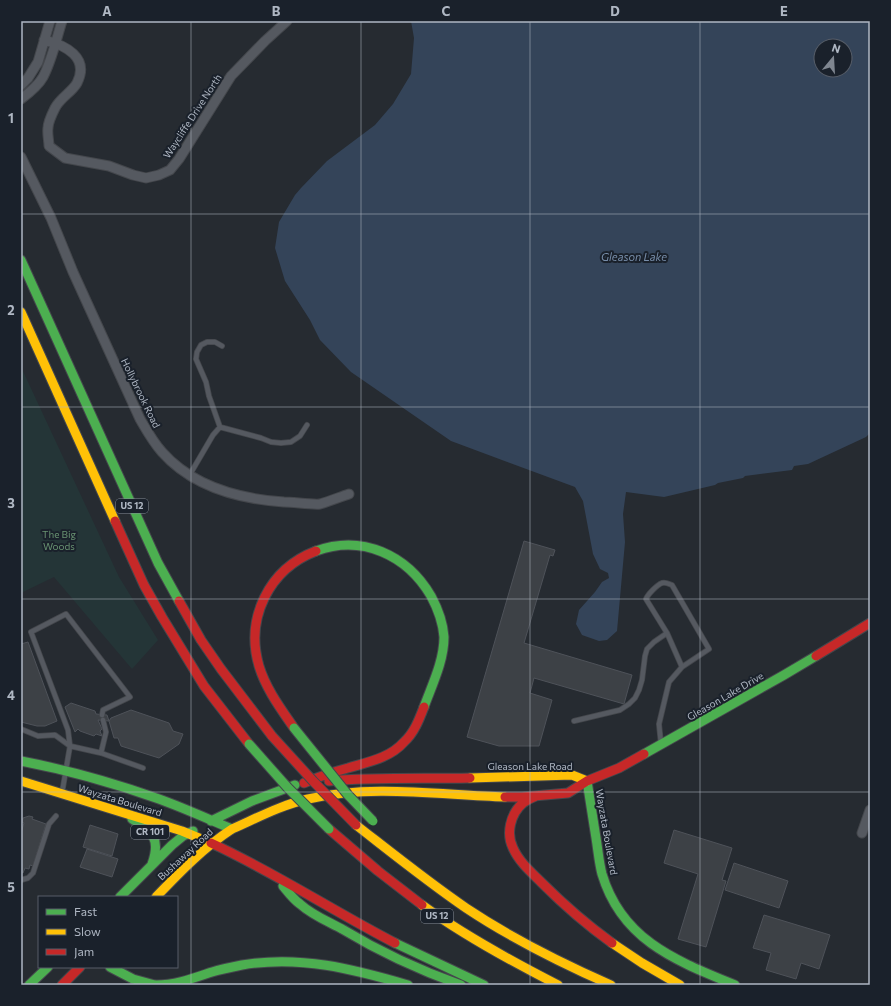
<svg xmlns="http://www.w3.org/2000/svg" width="891" height="1006" font-family="Commissioner,sans-serif">
<rect width="100%" height="100%" fill="#262b31"/>
<!-- green -->
<path fill="#243537" d="M21 367 119 577 158 640 132 669 54 577 21 593Z"/>
<!-- water -->
<path fill="#344459" fill-rule="evenodd" d="M411 21H870V433L866 437 808 464 794 466 792 470 745 476 743 478 718 483 715 485 664 497 626 492 623 514 625 542 617 631 607 640 599 641 582 635 576 624 579 610 595 592 602 582 609 578 608 573 600 569 593 554 583 501 575 487 451 441 351 372 320 340 310 320 285 281 275 248 279 222 295 195 301 188 327 161 375 125 393 104 411 74 414 38ZM821 46H845V70H821Z"/>
<!-- building -->
<path fill="#3d4146" stroke="#4e5259" d="M524 541 555 550 553 556 550 555 524 643 632 675 624 704 534 678 530 693 552 700 539 746H499L467 737Z
M28 642 57 721 45 726H37L21 722V644Z
M71 703 95 711 96 714 107 715 109 721 98 720 102 729 100 731 102 736 96 734 94 736 80 731 78 729 75 732 65 707Z
M131 710 169 723 173 731 183 734 179 744 159 758 121 746 118 738H114L109 721 111 718Z
M29 816 33 817 32 819 46 824 33 866 30 865 29 869 25 868 23 873 21 872V833L24 823 22 822 23 818Z
M90 825 118 834 112 856 83 847Z
M674 830 732 848 722 880 726 881 706 947 678 939 698 874 664 863Z
M87 849 118 859 112 877 80 867Z
M734 863 788 881 779 908 725 890Z
M764 915 830 935 819 969 801 963 796 979 766 970 771 953 753 948Z"/>
<g fill="none" stroke-linecap="round" stroke-linejoin="round">
<!-- lane casing -->
<g stroke="#44474c" stroke-width="6">
<path id="lane" d="M222 346 215 342H207L201 345 197 352 196 359 206 382 209 396 220 427 261 438 271 442 281 443 291 442 300 436 307 425
M189 476 213 435 220 427
M102 715 103 710 130 697 66 614 31 632 68 730 70 746 101 753 143 768
M574 721 620 710 629 704 635 698 639 690 642 680 645 656 647 649 654 642 667 633
M21 729 38 736 55 735 70 746 62 793
M661 744 659 724 669 682 682 667 667 633 646 599C648 594 657 585 662 583 666 582 669 584 672 585L709 649 682 667
M101 753 106 732 103 720
M21 880 28 878 33 873 49 824 56 816"/>
</g>
<!-- street casing -->
<g stroke="#44474c" stroke-width="11">
<path id="street" d="M44 40C65 45 90 57 77 83 72 92 60 98 55 108 53 112 48 123 48 128 47 133 49 141 49 146L65 158 109 166 133 175 146 178 159 175 170 170 179 159 231 76 265 41 287 21
M21 85 28 78 38 62 50 21
M21 99C29 93 38 86 43 77 52 60 56 40 62 21
M21 157 51 218 73 272 140 419C147 431 153 442 162 452 193 487 239 499 284 502 293 502 313 505 320 504 330 501 340 497 349 494
M862 833 870 810"/>
</g>
<!-- fast casing -->
<g stroke="#44474c" stroke-width="11">
<path id="fast" d="M21 260 158 563 179 601
M316 551C362 534 407 555 431 596 438 609 443 623 444 637 444 661 432 685 424 707
M644 754 784 675 816 656
M21 761C68 770 114 783 159 799 184 808 208 819 232 829
M587 781C590 800 593 819 596 838 598 850 599 863 602 874 622 941 677 961 735 985
M132 819C153 832 161 839 152 864
M211 821 252 801 295 785
M283 886C288 892 293 899 300 904 312 915 327 921 342 929 380 952 419 970 461 985
M120 897 172 845 183 836 193 831
M395 943 484 985
M110 967 133 979 155 985
M29 985 48 967
M156 985C176 985 194 978 212 972 222 969 232 967 242 965 300 955 353 969 408 985"/>
</g>
<!-- slow casing -->
<g stroke="#44474c" stroke-width="11">
<path id="slow" d="M21 312C52 382 84 451 115 521
M470 778 572 775 587 781
M21 781 182 831 211 843
M356 825C392 853 428 882 466 908 511 938 561 963 611 985
M232 829C257 818 281 805 308 799 373 784 439 795 505 797
M156 897C180 872 203 848 232 829
M422 905C465 936 511 961 558 985
M612 943 642 963 680 985"/>
</g>
<!-- jam casing -->
<g stroke="#44474c" stroke-width="11">
<path id="jam" d="M115 521 144 585 162 617 204 686 249 744
M179 601 201 640 221 669 272 736
M816 656 870 623
M294 728C281 709 266 689 259 666 245 618 269 569 316 551
M329 781C376 777 423 779 470 778
M304 783C318 777 333 772 348 768 368 762 390 758 404 742 414 733 419 720 424 707
M536 796C531 798 527 800 523 803 510 814 506 834 513 848 519 862 532 873 542 883 564 905 587 925 612 943
M505 797H522L568 793 587 781 619 768 644 754
M329 829 378 871 422 905
M211 843C274 872 333 911 395 943
M62 985 80 967"/>
</g>
<!-- lane -->
<use href="#lane" stroke="#555960" stroke-width="4.5"/>
<!-- street -->
<use href="#street" stroke="#555960" stroke-width="9"/>
<!-- fast -->
<use href="#fast" stroke="#4caf50" stroke-width="9"/>
<!-- slow -->
<use href="#slow" stroke="#ffc107" stroke-width="9"/>
<!-- jam -->
<use href="#jam" stroke="#c62828" stroke-width="9"/>
<!-- fast-bridge casing -->
<g stroke="#43474d" stroke-width="11" stroke-linecap="butt">
<path id="fast-bridge" d="M294 728 348 795 373 821
M249 744 288 788 329 829"/>
</g>
<!-- jam-bridge casing -->
<g stroke="#43474d" stroke-width="11" stroke-linecap="butt">
<path id="jam-bridge" d="M272 736 313 781 356 825"/>
</g>
<!-- fast-bridge -->
<use href="#fast-bridge" stroke="#4caf50" stroke-width="9"/>
<!-- jam-bridge -->
<use href="#jam-bridge" stroke="#c62828" stroke-width="9"/>
</g>
<!-- grid -->
<path fill="none" stroke="#afb7c3" stroke-width="1" stroke-opacity="0.55" d="M191 21V985M361 21V985M530 21V985M700 21V985M21 214H870M21 407H870M21 599H870M21 792H870"/>
<g text-anchor="middle" stroke-width="4" stroke-linejoin="round" paint-order="stroke">
<!-- shield labels -->
<g fill="#1a212b" stroke="#828a95" stroke-width="1">
<rect x="116" y="499" width="32" height="14" rx="3"/>
<rect x="131" y="825" width="38" height="14" rx="3"/>
<rect x="421" y="909" width="32" height="14" rx="3"/>
</g>
<g font-size="9" font-weight="bold" fill="#afb7c3">
<text x="132" y="509">US 12</text>
<text x="150" y="835">CR 101</text>
<text x="437" y="919">US 12</text>
</g>
<!-- street labels -->
<g font-size="10" fill="#afb7c3" stroke="#1a212b">
<text transform="translate(192 116) rotate(-57)" y="4">Waycliffe Drive North</text>
<text transform="translate(141 393) rotate(64)" y="4">Hollybrook Road</text>
<text transform="translate(725 696) rotate(-30)" y="4">Gleason Lake Drive</text>
<text x="530" y="770">Gleason Lake Road</text>
<text transform="translate(120 800) rotate(17)" y="4">Wayzata Boulevard</text>
<text transform="translate(607 832) rotate(80)" y="4">Wayzata Boulevard</text>
<text transform="translate(185 854) rotate(-43)" y="4">Bushaway Road</text>
</g>
<!-- park labels -->
<g font-size="10" fill="#689271" stroke="#1a212b">
<text x="59" y="538">The Big<tspan x="59" dy="12">Woods</tspan></text>
</g>
<!-- water labels -->
<g font-size="11" font-style="italic" fill="#788eaa" stroke="#1a212b">
<text x="634" y="261">Gleason Lake</text>
</g>
</g>
<!-- border -->
<rect width="891" height="1006" fill="none" stroke="#1a212b" stroke-width="44"/>
<!-- legend -->
<rect x="38" y="896" width="140" height="72" fill="#1a212b" stroke="#565d68"/>
<rect x="46" y="909" width="20" height="6" fill="#4caf50" stroke="#565d68"/>
<text x="74" y="916" font-size="12" fill="#afb7c3">Fast</text>
<rect x="46" y="929" width="20" height="6" fill="#ffc107" stroke="#565d68"/>
<text x="74" y="936" font-size="12" fill="#afb7c3">Slow</text>
<rect x="46" y="949" width="20" height="6" fill="#c62828" stroke="#565d68"/>
<text x="74" y="956" font-size="12" fill="#afb7c3">Jam</text>
<!-- north arrow -->
<g transform="translate(833 58) rotate(18)"><circle r="19" fill="#1a212b" stroke="#565d68"/>
<path d="M0-3L7 15L0 10L-7 15Z" fill="#7f8690"/>
<text y="-6" font-size="11" font-weight="bold" text-anchor="middle" fill="#afb7c3">N</text>
</g>
<rect x="22" y="22" width="847" height="962" fill="none" stroke="#afb7c3" stroke-width="1.5"/>
<g font-size="13" text-anchor="middle" font-weight="bold" fill="#afb7c3">
<text x="107" y="16">A</text>
<text x="276" y="16">B</text>
<text x="446" y="16">C</text>
<text x="615" y="16">D</text>
<text x="784" y="16">E</text>
<text x="11" y="123">1</text>
<text x="11" y="315">2</text>
<text x="11" y="508">3</text>
<text x="11" y="700">4</text>
<text x="11" y="892">5</text>
</g>
</svg>
